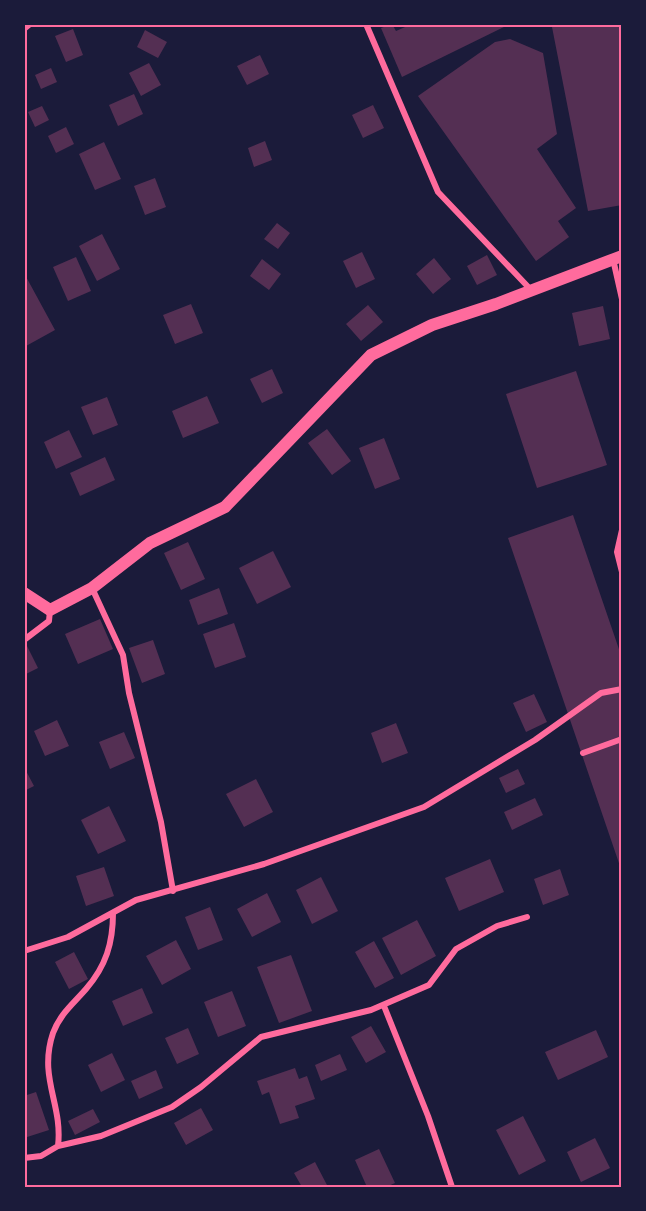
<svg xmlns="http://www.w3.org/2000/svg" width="646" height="1211" font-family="Mulish,sans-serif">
<rect width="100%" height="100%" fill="#1b1b3a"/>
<!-- building -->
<path fill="#542f53" d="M392 24 396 31 412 24H510L402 77 381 28Z
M569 24H622V205L588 211 552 27Z
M73 29 83 55 66 62 55 36Z
M145 30 167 42 158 58 137 47Z
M510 39 543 53 557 134 537 149 576 208 558 221 569 237 536 261 418 96 495 42Z
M260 55 269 74 247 85 237 66Z
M149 63 161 85 141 96 129 73Z
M51 68 57 82 41 89 35 75Z
M134 94 143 114 118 126 109 105Z
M373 105 384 128 363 138 352 115Z
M42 106 49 120 35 127 28 112Z
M66 127 74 144 56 153 48 136Z
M265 141 272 160 254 167 248 148Z
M104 142 121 179 95 190 79 154Z
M155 178 166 207 145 215 134 186Z
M277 223 290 233 278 249 264 239Z
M102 234 120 269 97 281 79 246Z
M362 252 375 279 356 288 343 261Z
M487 255 497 275 477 285 467 266Z
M76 257 91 291 68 301 53 267Z
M434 258 451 279 433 294 416 274Z
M262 259 281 274 269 290 250 276Z
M24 273 55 330 26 346 24 342Z
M191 304 203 333 175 344 163 315Z
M368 305 383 322 361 341 346 324Z
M603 306 610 339 579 346 572 313Z
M272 369 283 393 262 403 250 379Z
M576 371 607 465 537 488 506 394Z
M207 396 219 423 183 438 172 411Z
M107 397 118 425 93 435 81 407Z
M327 429 351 461 332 475 308 443Z
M69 430 82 457 56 469 44 442Z
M384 438 400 479 375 489 359 448Z
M105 457 115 480 80 496 70 473Z
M573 515 622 658V872L508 538Z
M188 542 205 579 181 590 164 553Z
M273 551 291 587 257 604 239 568Z
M219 588 228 614 198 625 189 600Z
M100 619 113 649 78 664 65 634Z
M234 623 246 657 215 668 203 634Z
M153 640 165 674 142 683 129 648Z
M27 646 38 668 24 675V648Z
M534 694 547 722 526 732 513 703Z
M57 720 69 746 45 756 34 731Z
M396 723 408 753 382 763 371 733Z
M124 732 135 758 110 769 99 742Z
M24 767 34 786 24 791Z
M518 769 525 784 506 793 499 778Z
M256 779 273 812 244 827 226 794Z
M535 798 543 815 512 830 504 812Z
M109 806 126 841 98 854 81 820Z
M490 859 504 892 459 911 445 878Z
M104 867 114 896 86 906 76 876Z
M560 869 569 895 543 905 534 879Z
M321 877 338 911 312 924 296 890Z
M267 893 281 922 252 937 237 909Z
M210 907 223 940 198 950 185 917Z
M417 920 436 956 401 975 382 938Z
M176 940 191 969 162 985 146 956Z
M374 941 394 978 375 988 355 952Z
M74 952 88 979 69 989 55 962Z
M291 955 312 1011 279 1023 257 967Z
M142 988 153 1013 123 1026 112 1001Z
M232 991 246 1026 218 1037 204 1002Z
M371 1026 386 1052 366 1063 351 1037Z
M188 1028 199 1054 177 1064 165 1038Z
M596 1030 608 1057 558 1080 545 1052Z
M112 1053 125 1080 101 1092 88 1065Z
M340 1054 347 1070 321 1081 315 1065Z
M295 1068 299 1079 307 1076 315 1099 295 1106 299 1118 280 1124 269 1092 262 1095 257 1081Z
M156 1070 163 1088 139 1099 131 1081Z
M36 1092 49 1130 24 1138V1096Z
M201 1108 213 1130 186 1145 174 1123Z
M93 1109 100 1122 75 1135 68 1121Z
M523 1116 546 1161 519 1175 496 1130Z
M595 1138 610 1168 581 1182 567 1152Z
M379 1149 395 1183 386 1187H367L355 1160Z
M315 1162 328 1187H302L294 1173Z"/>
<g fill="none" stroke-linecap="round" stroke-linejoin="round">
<!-- minor -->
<path stroke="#ff6b9d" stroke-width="6" d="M366 24 438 192 532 291
M24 29 30 24
M613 259 622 299
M622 530 617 552 622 572
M92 588 123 655 129 693 161 822 173 891
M24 640 49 621 50 610
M583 753 622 739
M24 951 68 937 136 900 264 864 424 807 535 740 601 693 622 689
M384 1006 428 1116 452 1187
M58 1146 101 1136 172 1107 201 1087 261 1037 371 1010 429 985 456 949 497 926 527 917
M24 1158 41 1156 58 1146C63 1104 38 1078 53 1033 60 1014 73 1004 86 989 106 966 113 943 113 913"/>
<!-- secondary -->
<path stroke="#ff6b9d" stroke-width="12" d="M24 593 50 610 92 588 150 543 225 507 371 355 432 325 496 304 622 256"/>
</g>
<!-- border -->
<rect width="646" height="1211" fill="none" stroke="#1b1b3a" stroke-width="51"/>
<rect x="26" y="26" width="594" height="1160" fill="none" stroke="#ff6b9d" stroke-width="2"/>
</svg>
